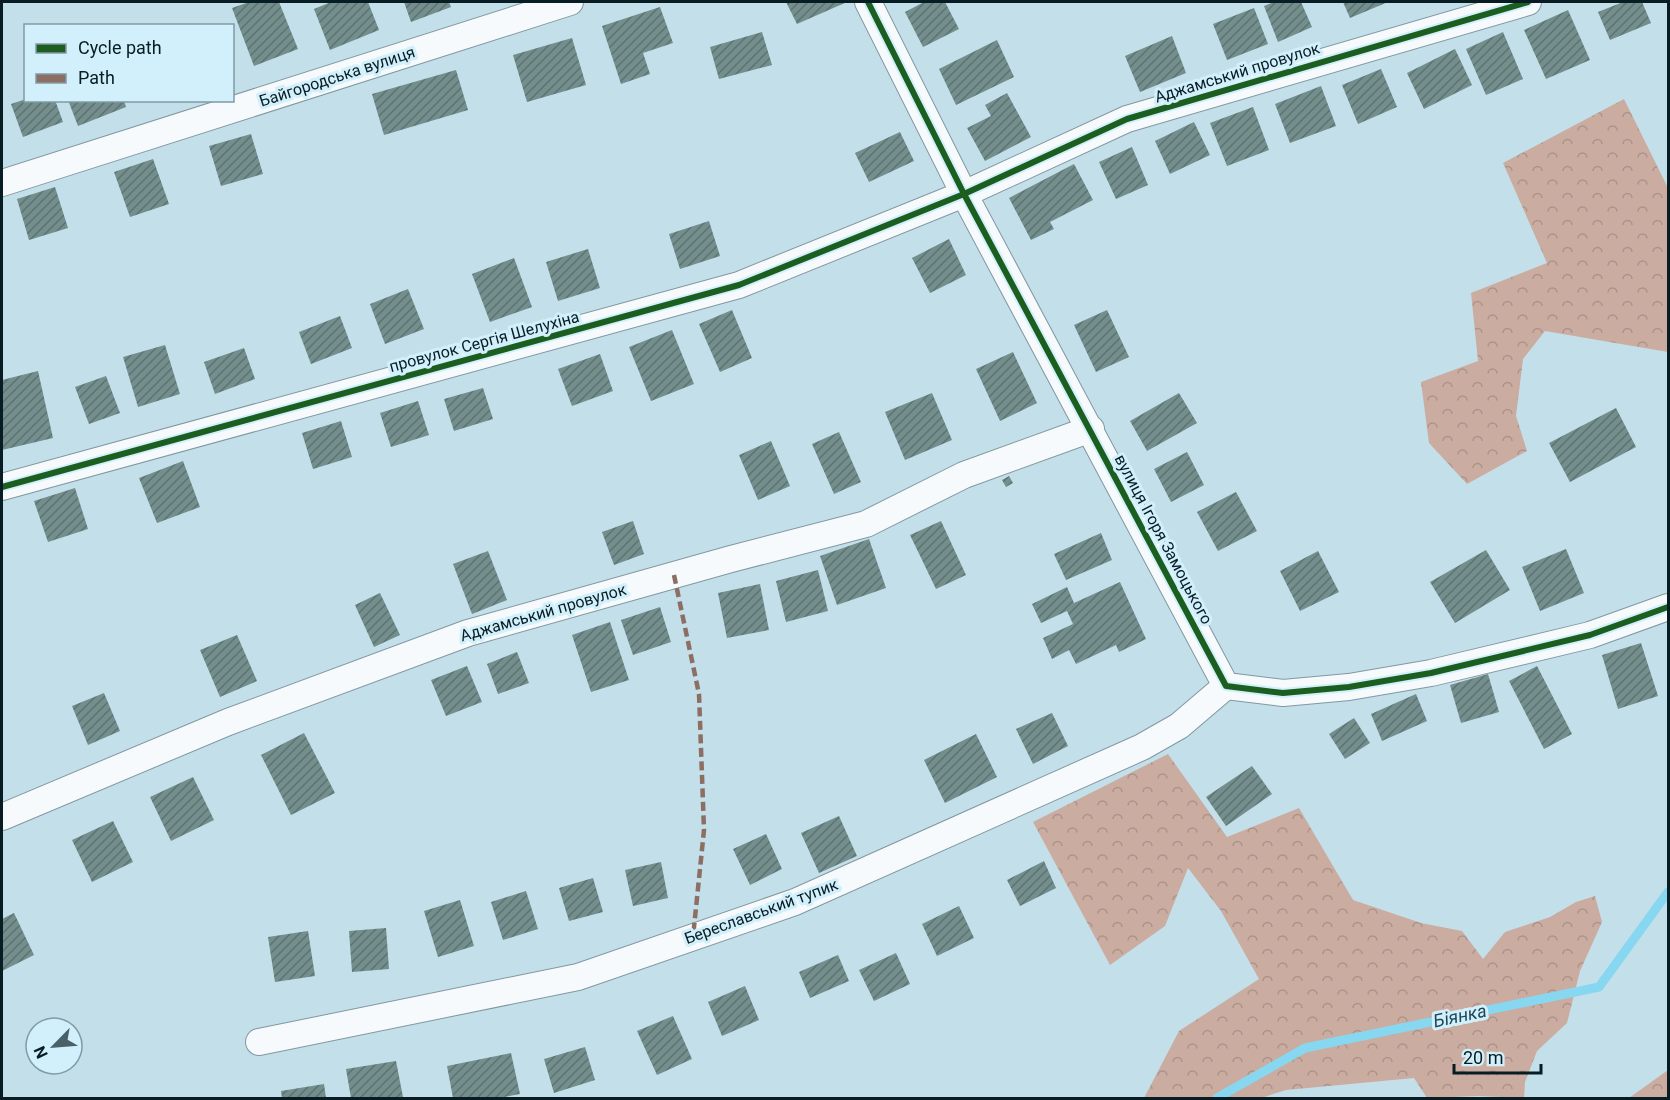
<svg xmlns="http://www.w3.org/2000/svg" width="1670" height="1100" font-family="Roboto,sans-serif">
<defs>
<pattern id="forest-crowns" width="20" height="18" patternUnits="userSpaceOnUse" patternTransform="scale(1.5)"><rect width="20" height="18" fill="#caaca0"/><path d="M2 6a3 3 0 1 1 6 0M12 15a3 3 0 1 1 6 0" fill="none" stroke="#ac938a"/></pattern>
<pattern id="building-hatch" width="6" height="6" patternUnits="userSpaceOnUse" patternTransform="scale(1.5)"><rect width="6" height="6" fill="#738e8c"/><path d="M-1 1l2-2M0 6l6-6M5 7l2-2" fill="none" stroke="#5c7372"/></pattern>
</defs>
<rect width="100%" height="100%" fill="#c3dfea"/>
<!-- forest -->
<path fill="url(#forest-crowns)" d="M1624 99 1668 188V352L1545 331 1523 359 1516 416 1527 451 1467 484 1429 443 1421 382 1478 361 1471 293 1547 263 1503 163Z
M1168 754 1227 837 1299 808 1353 900 1421 923 1462 931 1483 959 1505 932 1550 917 1576 902 1595 896 1602 922 1580 971 1567 1023 1537 1051 1525 1082 1524 1098 1478 1096 1427 1098 1414 1078 1286 1090 1261 1098H1144L1179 1031 1259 979 1221 911 1188 868 1165 926 1110 965 1033 822Z
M1668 1070V1098H1629Z"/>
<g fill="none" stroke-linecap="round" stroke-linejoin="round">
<!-- stream -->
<path stroke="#88d7f1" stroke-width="9" d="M1217 1098 1305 1048 1599 987 1668 892"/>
</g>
<!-- building -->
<path fill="url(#building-hatch)" d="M249 2H279L298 49 254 66 232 8Z
M331 2H368L379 30 330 50 314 9Z
M404 2H449L451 7 411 22Z
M786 2H847L797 24Z
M924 2H945L959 29 923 47 905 12Z
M1274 2H1301L1312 27 1278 42 1264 6Z
M1343 2H1388L1350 18Z
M1623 2H1642L1651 23 1610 40 1598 12Z
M660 7 673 43 643 53 650 74 621 84 602 26Z
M1254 8 1268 44 1227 60 1213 24Z
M1568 10 1590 60 1546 79 1524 30Z
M762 32 772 65 719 79 710 47Z
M1503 32 1523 79 1486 95 1466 49Z
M1172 36 1186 73 1140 92 1125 56Z
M572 38 586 85 527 102 513 55Z
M997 40 1014 77 956 105 939 69Z
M1455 49 1472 85 1424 109 1407 73Z
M1381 69 1397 107 1358 124 1342 85Z
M456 70 468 110 384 135 372 94Z
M1321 86 1336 126 1290 143 1275 104Z
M1007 93 1031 137 985 161 967 128 991 116 985 105Z
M26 99 55 100 63 122 23 137 11 104Z
M68 100H124L126 107 78 126Z
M1253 107 1269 150 1227 166 1210 123Z
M1194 122 1210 155 1170 174 1155 141Z
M900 132 914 161 869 182 855 153Z
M251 134 263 174 221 186 209 146Z
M1132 147 1148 185 1116 199 1099 162Z
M153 159 169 204 130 217 114 172Z
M1074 164 1093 200 1050 222 1054 229 1031 240 1009 198Z
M55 187 68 228 29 240 17 199Z
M709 221 720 256 680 269 669 234Z
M949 239 966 275 930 293 912 258Z
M588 249 600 288 558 301 546 262Z
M514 258 532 307 490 322 472 274Z
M408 289 424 329 385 344 370 304Z
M732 310 752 358 720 372 699 324Z
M1107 310 1129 357 1096 372 1074 325Z
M340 316 352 348 311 364 299 332Z
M672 330 694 384 651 401 629 347Z
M165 345 180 394 138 407 123 357Z
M244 348 255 379 215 394 204 362Z
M1013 352 1037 403 1000 421 976 369Z
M600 354 613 391 572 406 558 369Z
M38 371 53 438 2 450V380Z
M106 376 120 413 89 424 75 387Z
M483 388 493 419 454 431 444 399Z
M932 393 952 440 905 460 885 412Z
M1179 393 1197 423 1147 451 1130 421Z
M418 401 429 435 391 447 380 413Z
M1616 408 1636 447 1570 482 1549 443Z
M341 421 352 457 313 469 302 433Z
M839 432 861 482 834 494 812 444Z
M771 441 790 486 758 500 739 455Z
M1187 452 1204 485 1171 502 1154 469Z
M183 461 200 507 157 523 139 478Z
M1009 476 1013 483 1006 487 1002 480Z
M75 488 88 529 48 542 34 501Z
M1236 492 1257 531 1218 551 1197 512Z
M633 521 644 554 614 565 602 532Z
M941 521 966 575 936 589 910 535Z
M1101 533 1112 560 1066 580 1054 554Z
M869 539 886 588 837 605 820 556Z
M1566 549 1584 593 1540 611 1522 567Z
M1486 550 1510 590 1455 623 1430 582Z
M488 551 507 600 472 614 453 564Z
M1318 551 1339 592 1300 611 1280 571Z
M818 570 828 611 786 622 776 581Z
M1120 582 1146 639 1119 652 1116 645 1076 664 1069 650 1052 659 1043 638 1073 624 1067 611 1041 623 1032 604 1067 587 1074 603Z
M760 584 769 630 727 638 718 593Z
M380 593 400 635 374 647 355 605Z
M660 607 671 642 633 655 621 620Z
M610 622 629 680 591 692 572 635Z
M237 635 257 681 220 697 200 650Z
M1641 643 1658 696 1618 709 1602 655Z
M517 652 529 683 498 694 487 664Z
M467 666 482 702 446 716 431 680Z
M1537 666 1572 734 1544 749 1509 681Z
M1488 674 1499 712 1461 723 1450 685Z
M104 693 120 731 88 745 72 706Z
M1416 694 1427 721 1382 741 1371 714Z
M1052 713 1068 746 1033 764 1016 729Z
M1354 718 1370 743 1345 759 1329 734Z
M304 733 335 793 291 815 261 755Z
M976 734 997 777 945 803 924 760Z
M1252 766 1272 794 1226 826 1206 797Z
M193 777 214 820 171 841 150 797Z
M839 816 857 856 819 873 801 833Z
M113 821 133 862 92 882 72 840Z
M766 834 782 869 750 885 733 849Z
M1044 861 1056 888 1020 906 1007 880Z
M661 862 668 898 633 906 625 870Z
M593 878 603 912 569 921 559 888Z
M526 891 538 929 503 940 491 902Z
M460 900 474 946 438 957 424 911Z
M959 906 974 938 937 956 922 924Z
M14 913 34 955 2 971V919Z
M386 928 389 969 352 972 349 931Z
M308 931 315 976 275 982 268 937Z
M896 953 910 984 874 1001 859 970Z
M838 955 849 981 810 998 799 972Z
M745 986 759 1020 722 1036 708 1002Z
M673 1016 692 1059 657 1075 637 1031Z
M585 1047 595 1080 554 1093 544 1059Z
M511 1053 520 1094 499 1098H453L447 1066Z
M396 1061 403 1097 351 1098 346 1069Z
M324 1084 326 1098H282L281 1091Z"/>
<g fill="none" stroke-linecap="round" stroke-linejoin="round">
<!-- street casing -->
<g stroke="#8298a0" stroke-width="28">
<path id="street" d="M868 2 964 194 1226 686 1283 693 1349 687 1431 673 1590 635 1668 607
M2 183 570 2
M2 487 739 285 964 194 1127 119 1528 2
M2 817 228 722 468 633 731 559 866 524 964 475 1091 429
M259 1042 578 977 795 902 1142 747 1179 726 1226 686"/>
</g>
<!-- street -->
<use href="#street" stroke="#f6fafc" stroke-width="26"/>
<!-- quiet -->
<path stroke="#8d6e63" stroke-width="4.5" stroke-dasharray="9 4.5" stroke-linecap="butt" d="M674 575 699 694 704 830 693 937"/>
<!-- cycleway casing -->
<g stroke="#d2f0fb" stroke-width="10">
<path id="cycleway" d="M868 2 964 194 1226 686 1283 693 1349 687 1431 673 1590 635 1668 607
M2 487 739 285 964 194 1127 119 1528 2"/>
</g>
<!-- cycleway -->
<use href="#cycleway" stroke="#1b5e20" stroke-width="6"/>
</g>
<g text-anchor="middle" stroke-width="6" stroke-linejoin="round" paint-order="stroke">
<!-- street labels -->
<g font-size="16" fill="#081c23" stroke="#d2f0fb">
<text transform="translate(1237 72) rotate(-17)" y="6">Аджамський провулок</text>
<text transform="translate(337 76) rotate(-18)" y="6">Байгородська вулиця</text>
<text transform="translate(484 341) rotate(-15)" y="6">провулок Сергія Шелухіна</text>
<text transform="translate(1164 539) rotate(62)" y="6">вулиця Ігоря Замоцького</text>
<text transform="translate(543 612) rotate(-16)" y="6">Аджамський провулок</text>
<text transform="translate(761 911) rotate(-20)" y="6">Береславський тупик</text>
</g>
<!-- water labels -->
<g font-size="18" font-style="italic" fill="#1b4856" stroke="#d2f0fb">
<text transform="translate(1460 1016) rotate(-12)" y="6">Біянка</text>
</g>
</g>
<!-- border -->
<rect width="1670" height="1100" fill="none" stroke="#081c23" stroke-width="6"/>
<!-- legend -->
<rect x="24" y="24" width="210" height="78" fill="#d2f0fb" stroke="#819ba5" stroke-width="1.5"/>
<rect x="36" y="44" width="30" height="9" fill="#1b5e20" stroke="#819ba5" stroke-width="1.5"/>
<text x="78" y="54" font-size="18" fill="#081c23">Cycle path</text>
<rect x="36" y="74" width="30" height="9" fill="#8d6e63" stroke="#819ba5" stroke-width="1.5"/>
<text x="78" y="84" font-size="18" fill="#081c23">Path</text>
<!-- north arrow -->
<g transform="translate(54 1046) rotate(245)"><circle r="28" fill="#d2f0fb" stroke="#819ba5" stroke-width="1.5"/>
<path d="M0-4.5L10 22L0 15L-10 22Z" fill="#496069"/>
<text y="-9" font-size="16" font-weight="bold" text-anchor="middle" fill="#081c23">N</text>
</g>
<!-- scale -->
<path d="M1454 1064v9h87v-9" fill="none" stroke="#081c23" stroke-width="3"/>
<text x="1463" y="1064" font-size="18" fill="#081c23" stroke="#d2f0fb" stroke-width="4.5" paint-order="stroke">20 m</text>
</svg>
